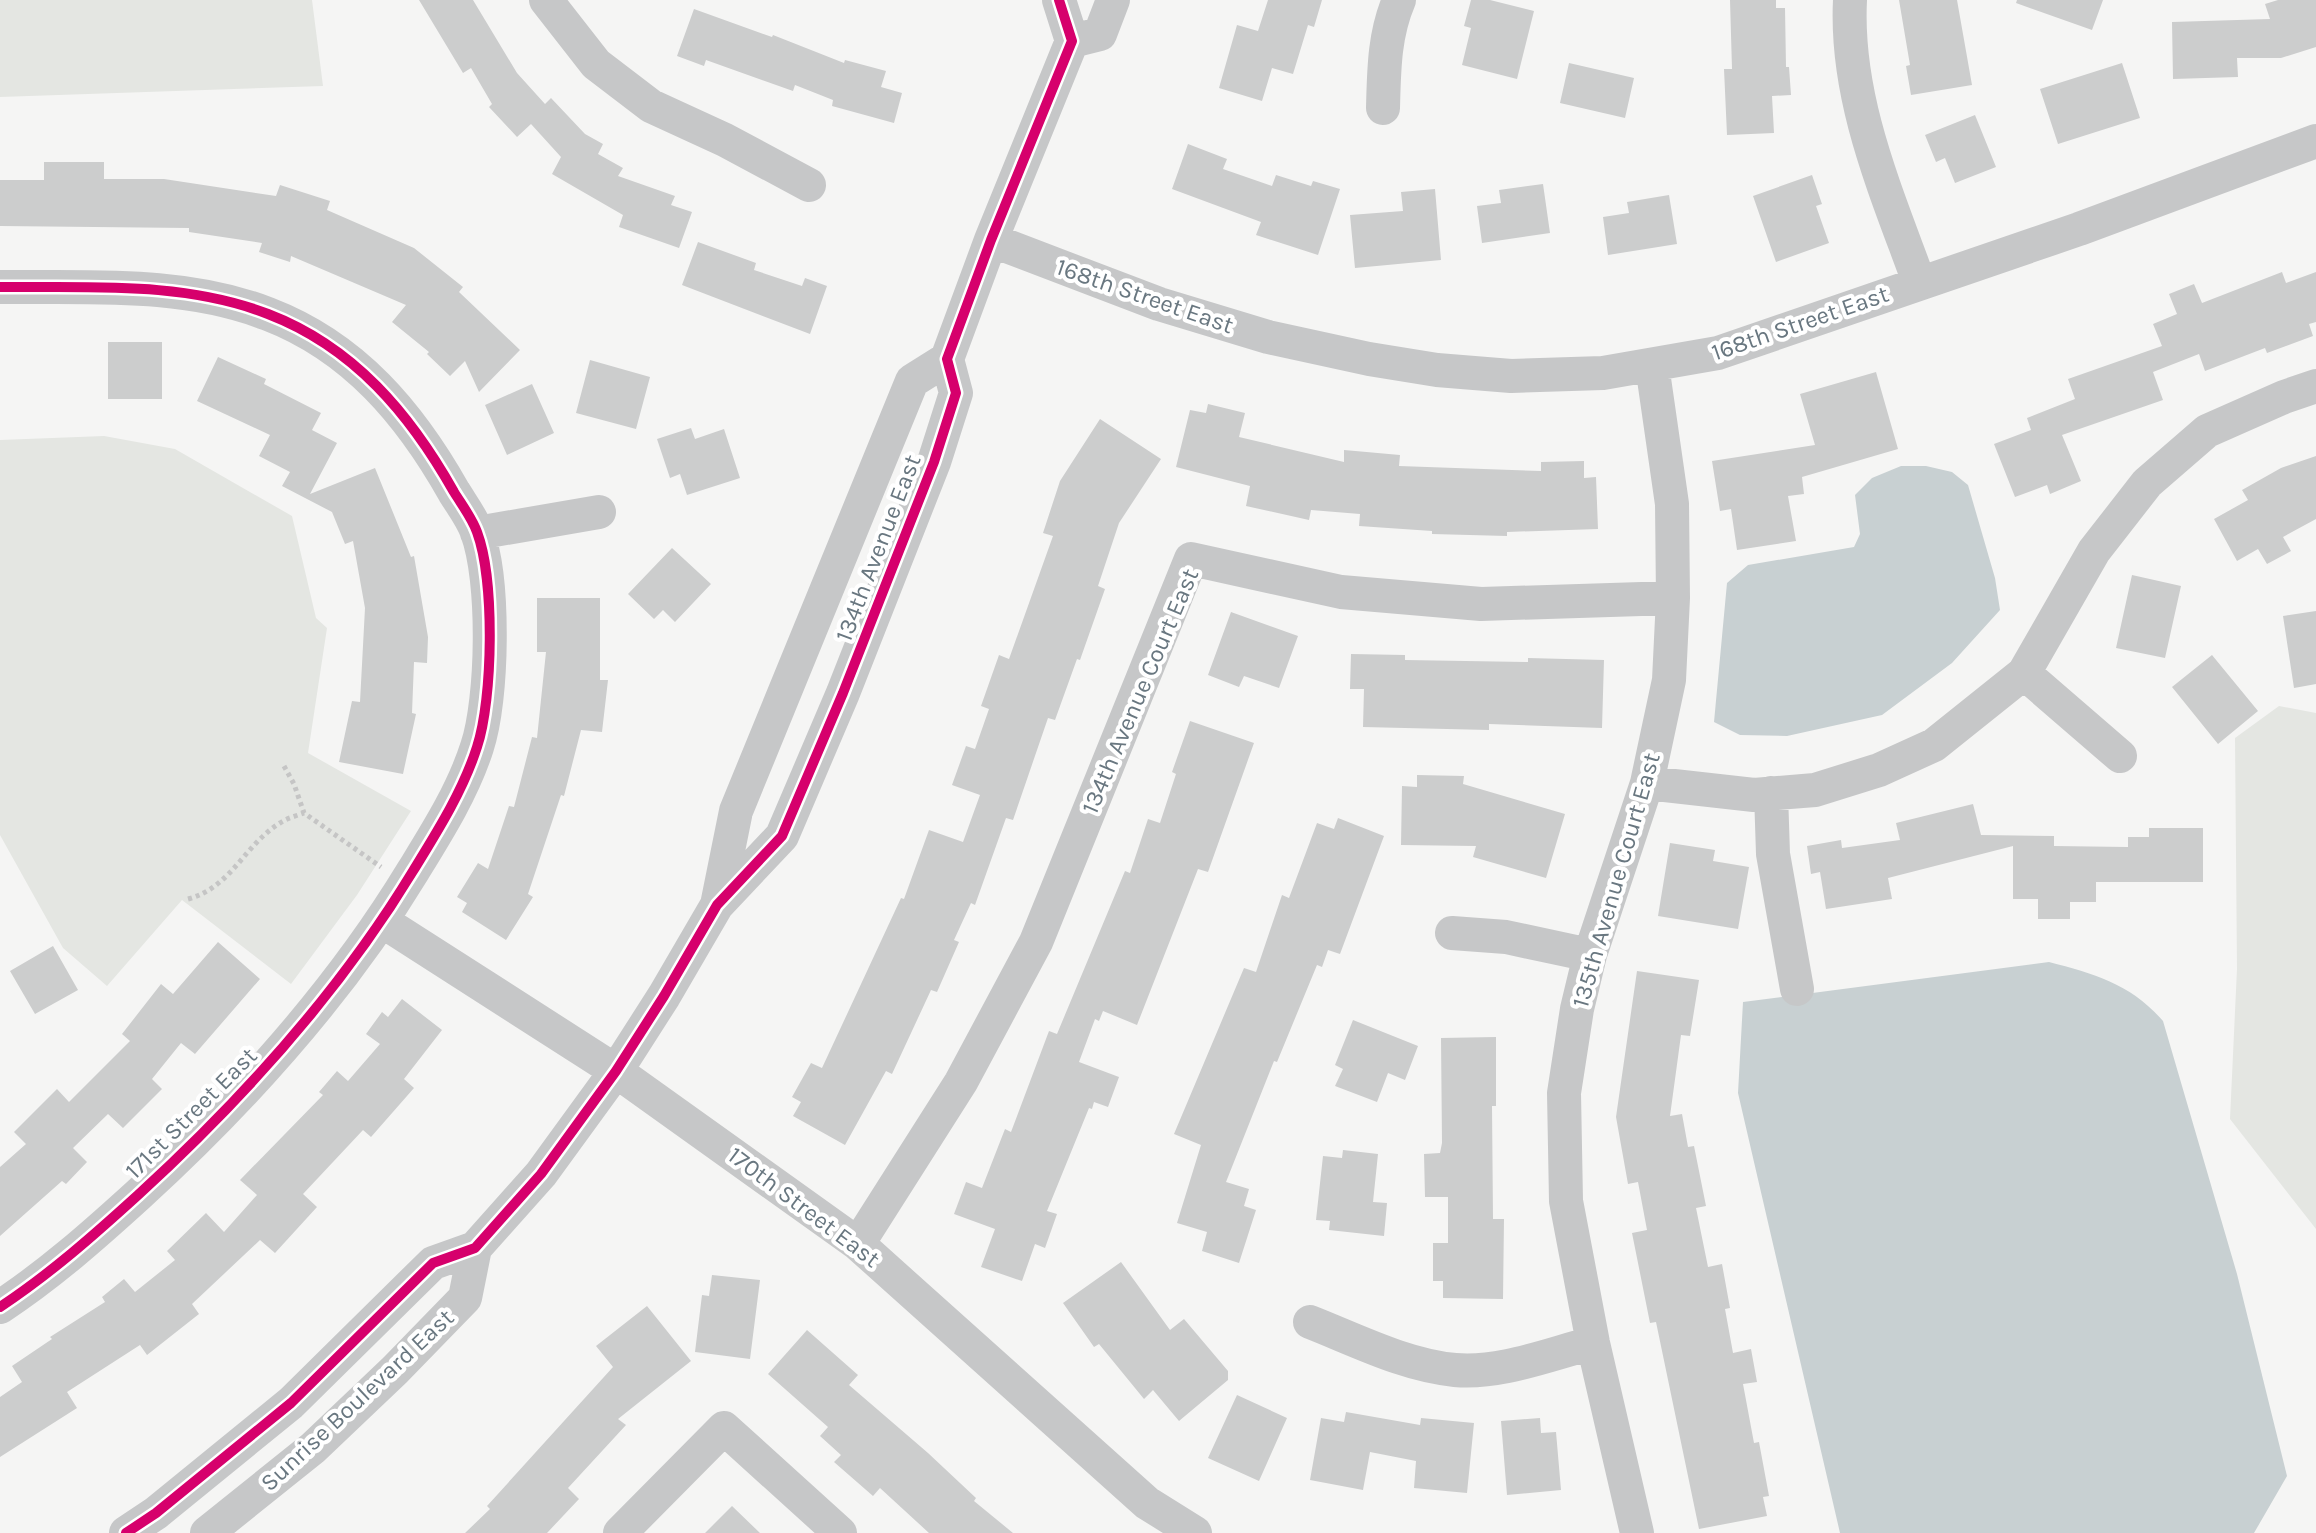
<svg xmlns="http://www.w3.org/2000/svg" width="2316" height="1533" font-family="Karla,sans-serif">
<rect width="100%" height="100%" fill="#f5f5f4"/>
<!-- green -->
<path fill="#e4e6e2" d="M0 0H312L323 86 0 97Z
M104 436 175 449 292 516 316 618 327 628 308 753 411 811 357 895 291 984 182 900 107 986 63 948 0 835V440Z
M2279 706 2316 713V1229L2230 1119 2237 969 2235 738Z"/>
<!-- water -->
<path fill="#c8d0d2" d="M1901 466H1926L1952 472 1968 485 1995 578 2000 610 1952 663 1882 715 1787 736 1740 735 1714 722 1727 583 1748 565 1854 547 1860 534 1855 495 1872 478Z
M2049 962C2095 974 2131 984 2163 1021L2237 1274 2287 1476 2254 1533H1840L1738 1093 1743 1002Z"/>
<!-- building -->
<path fill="#cccdcd" d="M419 0H473L517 73 545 104 551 98 585 134 603 144 598 154 623 168 618 176 675 196 671 205 692 212 679 248 619 227 623 215 552 174 561 157 531 124 517 137 489 107 492 104 471 68 463 73Z
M1268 0H1322L1314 27 1308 25 1293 74 1272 68 1262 101 1219 88 1237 25 1258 31Z
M1471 0H1490L1534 11 1517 79 1462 65 1471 28 1464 26Z
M1730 0H1776V8H1785L1786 67H1789L1791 95 1772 96 1774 133 1727 135 1724 69H1732Z
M1899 0H1957L1972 85 1911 95 1906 66 1910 65Z
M2017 0H2103L2092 30 2016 3Z
M2278 0H2316V47L2281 58H2237L2238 77 2173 79 2172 22 2270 19 2265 4Z
M694 9 772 37 773 35 844 63 845 60 886 71 881 87 902 93 894 123 832 106 833 100 795 85 793 91 706 60 704 66 677 56Z
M1569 63 1634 78 1625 118 1560 103Z
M2122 63 2140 118 2058 144 2040 89Z
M1975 115 1996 167 1955 183 1945 158 1936 162 1925 135Z
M1188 144 1227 159 1223 169 1272 186 1276 175 1311 186 1313 181 1340 189 1318 255 1256 235 1261 222 1172 189Z
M44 162H104V179H164L276 196 280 185 330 201 327 210 414 248 463 287 459 292 520 350 479 392 465 361 450 376 427 354 429 352 392 322 406 305 291 256 290 262 259 252 262 243 189 232V228L0 226V180H44Z
M1812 175 1822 204 1816 206 1829 243 1776 262 1753 196Z
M1543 184 1550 233 1482 243 1477 206 1501 203 1499 190Z
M1435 189 1441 260 1355 268 1350 215 1403 211 1401 192Z
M1669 195 1677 244 1608 255 1603 217 1629 213 1627 202Z
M698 242 756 263 754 270 802 286 805 278 827 286 810 334 682 285Z
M2282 272 2286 283 2316 272V322L2309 324 2313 336 2267 353 2265 348 2205 371 2199 354 2153 372 2163 400 2062 435 2081 481 2050 494 2047 485 2015 497 1994 444 2031 430 2027 418 2075 399 2068 379 2162 346 2153 324 2177 314 2169 294 2194 284 2202 303Z
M108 342H162V399H108Z
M218 357 266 379 264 384 321 413 312 430 337 443 310 494 375 468 411 557 414 556 428 637 427 663 414 662 412 713 416 714 403 774 339 762 352 701 360 702 365 608 353 541 345 544 332 512 282 486 290 472 259 456 270 435 197 401Z
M590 360 650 377 636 429 576 413Z
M1876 372 1898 449 1802 477 1804 494 1788 496 1796 541 1737 550 1731 509 1720 511 1712 461 1815 445 1800 394Z
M532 384 554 433 507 455 485 405Z
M1208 404 1245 413 1239 437 1344 462V450L1400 455 1399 466 1541 471V462L1584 461V478L1596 477 1598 529 1507 532V536L1432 534V531L1359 526 1360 514 1311 510 1309 520 1246 506 1250 486 1176 467 1190 410 1206 413Z
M1100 419 1161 459 1119 523 1098 586 1105 589 1080 660 1077 659 1055 720 1048 718 1013 820 1006 818 975 905 971 903 954 940 959 942 937 992 931 990 892 1074 886 1071 845 1145 793 1116 801 1102 792 1097 811 1063 822 1068 901 898 904 899 929 830 963 842 980 795 952 785 966 746 975 749 989 709 981 706 999 655 1009 659 1053 536 1043 533 1060 481Z
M691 428 695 439 724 429 740 478 687 495 680 474 670 478 657 439Z
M2316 456V519L2283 537 2291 551 2267 564 2258 549 2237 561 2214 519 2248 500 2242 490 2281 468Z
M672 548 711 584 675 622 663 610 654 619 628 594Z
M2132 575 2181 586 2165 658 2116 648Z
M537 598H600V680H608L602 732 581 730 564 796 561 795 528 894 533 897 506 940 462 912 467 903 457 897 478 863 488 869 509 806 514 807 532 737 537 738 546 652H537Z
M2316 611V684L2294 688 2283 616Z
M1231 612 1298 636 1279 688 1244 676 1239 687 1208 675Z
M1351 654 1405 655V660L1528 662V658L1604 660 1602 728 1489 724V730L1363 727 1364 689H1350Z
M2212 655 2258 711 2218 744 2172 687Z
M1190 721 1254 743 1208 872 1198 869 1137 1025 1103 1011 1099 1021 1095 1019 1079 1062 1119 1077 1108 1107 1094 1102 1092 1109 1089 1108 1047 1211 1057 1214 1045 1248 1035 1244 1022 1281 981 1267 995 1229 954 1214 966 1182 982 1188 1005 1129 1011 1132 1049 1031 1057 1034 1125 871 1130 873 1148 819 1160 823 1176 774 1172 772Z
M1417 775 1464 776 1463 784 1565 814 1546 878 1473 857 1476 846 1401 845 1402 786 1417 787Z
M1973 804 1981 835 2054 836V846L2128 847V837H2149V828H2203V882H2096V902H2070V919H2038V899H2013V846L1888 878 1892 899 1826 909 1820 872 1811 874 1807 846 1841 840 1842 848 1900 840 1896 823Z
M1338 818 1384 836 1340 954 1328 950 1322 967 1317 965 1277 1062 1274 1061 1226 1182 1249 1189 1244 1206 1256 1210 1239 1263 1202 1251 1207 1232 1177 1223 1201 1145 1174 1134 1244 968 1256 972 1282 895 1289 898 1317 823 1334 829Z
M1670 843 1715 850 1713 861 1749 867 1738 929 1658 916Z
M218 942 260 979 195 1054 181 1043 152 1079 162 1089 123 1128 108 1114 73 1148 87 1162 66 1184 62 1181 0 1236V1167L26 1144 14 1132 57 1089 69 1102 130 1041 122 1034 161 984 173 994Z
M53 946 78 990 35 1014 10 971Z
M1637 971 1699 980 1690 1036 1681 1035 1670 1116 1682 1114 1688 1147 1694 1146 1706 1206 1696 1208 1708 1267 1722 1264 1730 1308 1725 1309 1733 1353 1751 1349 1757 1382 1743 1384 1754 1443 1759 1442 1769 1496 1763 1497 1767 1516 1699 1529 1656 1322 1650 1323 1632 1233 1647 1230 1638 1182 1628 1184 1616 1117Z
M402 999 442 1030 404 1079 414 1088 371 1137 363 1130 303 1194 317 1207 275 1253 260 1240 192 1304 199 1314 147 1355 140 1345 67 1392 77 1408 0 1457V1397L22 1382 12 1366 52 1339 50 1337 105 1302 102 1297 124 1279 135 1292 175 1260 167 1251 206 1213 224 1232 257 1195 240 1180 323 1095 319 1092 337 1071 348 1081 380 1044 366 1034 382 1012 388 1017Z
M1353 1020 1418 1046 1405 1080 1388 1073 1377 1102 1335 1086 1343 1069 1335 1065Z
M1496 1037V1106H1492L1493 1219H1504L1503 1299 1443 1298V1281H1433V1243H1448V1197H1425L1424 1154 1440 1153 1442 1143 1441 1038Z
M1343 1150 1378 1154 1373 1202 1387 1203 1384 1236 1329 1230 1330 1221 1316 1220 1323 1156 1342 1158Z
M1121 1262 1170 1330 1184 1319 1228 1371V1380L1179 1421 1153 1390 1144 1399 1099 1344 1094 1347 1063 1303Z
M712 1275 760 1280 750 1359 695 1352 702 1295 709 1296Z
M647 1306 691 1361 618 1419 626 1425 568 1488 579 1499 547 1533H465L490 1509 487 1506 613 1367 596 1346Z
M807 1330 858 1375 849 1385 928 1453 976 1498 974 1501 1013 1533H929L880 1488 873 1496 834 1462 841 1455 820 1436 828 1427 768 1374Z
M1237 1395 1287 1418 1259 1481 1208 1458Z
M1346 1412 1420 1425 1421 1418 1474 1423 1467 1493 1414 1488 1416 1461 1370 1452 1363 1490 1310 1480 1321 1418 1344 1422Z
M1540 1418 1541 1433 1556 1432 1561 1490 1507 1495 1501 1421Z
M732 1506 760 1533H705Z"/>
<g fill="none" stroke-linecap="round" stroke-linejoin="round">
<!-- path -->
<path stroke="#c5c5c5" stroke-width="5" stroke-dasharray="4 4" stroke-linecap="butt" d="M284 766 294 784 304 813 381 867
M188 899C232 887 244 845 280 823 287 818 296 816 304 813"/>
<!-- minor -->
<path stroke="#c6c7c8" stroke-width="34" d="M546 0 596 64 651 106 725 140 809 185
M1850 0C1845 99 1886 191 1919 282
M1072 41 1100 34 1113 0
M1383 108C1384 71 1384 35 1399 0
M991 240 1159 304 1268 337 1369 359 1437 370 1511 376 1603 373 1718 353 2079 229 2316 141
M0 287C89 288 184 281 268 314 354 347 410 414 454 492 462 505 472 518 477 532 495 580 493 699 477 747 463 791 437 832 413 871 339 993 243 1099 138 1195 94 1235 50 1274 0 1307
M477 533 599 512
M2024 673 2120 756
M1647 783 1754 795 1815 790 1879 770 1934 745 2024 673 2094 551 2147 483 2207 431 2284 397 2316 386
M1771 793 1773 854 1797 989
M717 905 736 811 912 381 947 359
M382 921 616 1071 858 1244 1147 1503 1195 1533
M1452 933 1506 937 1590 955
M858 1244 961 1082 1036 942 1191 559 1341 592 1481 604 1673 598
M1310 1322C1356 1340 1404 1365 1455 1370 1501 1374 1549 1354 1593 1343
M126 1533 156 1513 291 1403 433 1263 475 1248 541 1174 616 1071 664 996 717 905 782 836 843 693 934 462 956 393 947 359 991 240 1072 41 1059 0
M207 1533 313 1448 395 1370 465 1298 475 1248
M620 1533 724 1428 840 1533
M1637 1533 1593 1343 1566 1201 1564 1093 1577 1009 1590 955 1647 783 1669 680 1673 598 1672 504 1652 365"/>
<!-- cycleway casing -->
<g stroke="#fff" stroke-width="15">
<path id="cycleway" d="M0 287C89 288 184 281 268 314 354 347 410 414 454 492 462 505 472 518 477 532 495 580 493 699 477 747 463 791 437 832 413 871 339 993 243 1099 138 1195 94 1235 50 1274 0 1307
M126 1533 156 1513 291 1403 433 1263 475 1248 541 1174 616 1071 664 996 717 905 782 836 843 693 934 462 956 393 947 359 991 240 1072 41 1059 0"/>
</g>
<!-- cycleway -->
<use href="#cycleway" stroke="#d6006c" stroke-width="10"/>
</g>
<g text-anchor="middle" stroke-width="8" stroke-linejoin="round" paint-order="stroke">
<!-- street labels -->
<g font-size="24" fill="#697780" stroke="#fff">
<text transform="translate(1145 296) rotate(19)" y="8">168th Street East</text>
<text transform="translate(1800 323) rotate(-19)" y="8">168th Street East</text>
<text transform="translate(878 548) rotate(-69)" y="8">134th Avenue East</text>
<text transform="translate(1140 691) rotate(-67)" y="8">134th Avenue Court East</text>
<text transform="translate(1616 880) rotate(-74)" y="8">135th Avenue Court East</text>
<text transform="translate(191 1113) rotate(-45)" y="8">171st Street East</text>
<text transform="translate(804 1207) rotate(37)" y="8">170th Street East</text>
<text transform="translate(357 1400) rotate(-43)" y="8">Sunrise Boulevard East</text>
</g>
</g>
</svg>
